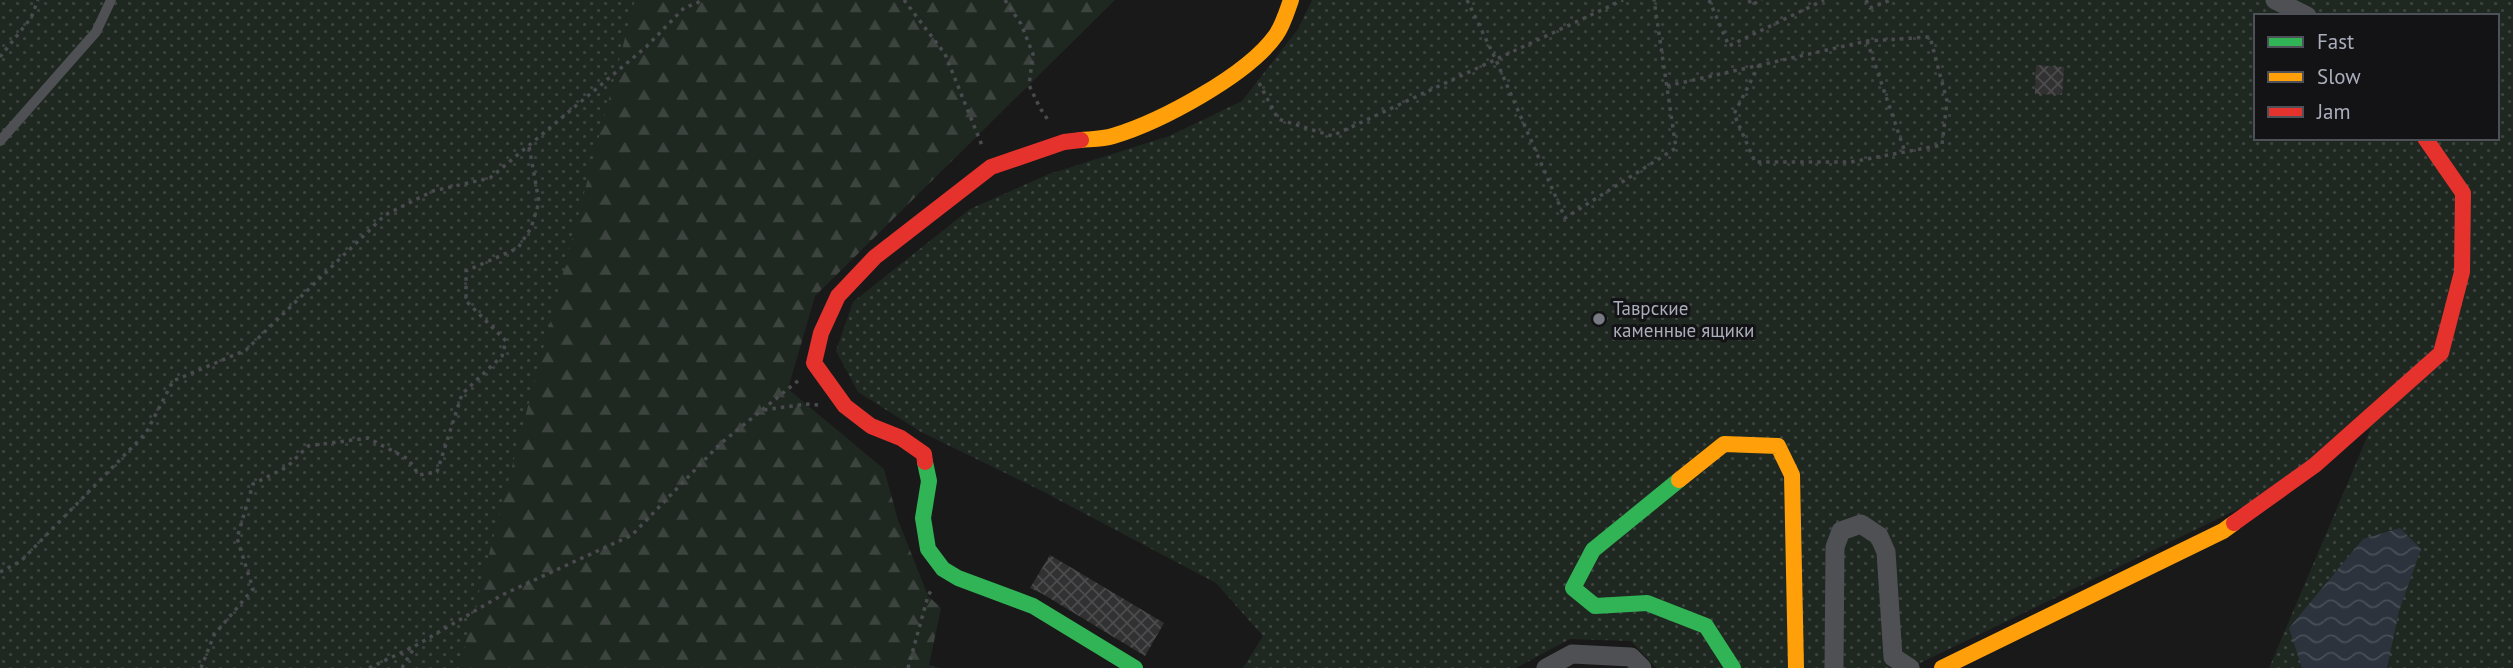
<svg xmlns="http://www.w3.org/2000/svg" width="2513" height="668" font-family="'PT Sans',sans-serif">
<defs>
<pattern id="forest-firs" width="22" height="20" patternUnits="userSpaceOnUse" patternTransform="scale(1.75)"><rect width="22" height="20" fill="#1f2721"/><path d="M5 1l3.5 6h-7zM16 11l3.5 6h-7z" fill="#3d443f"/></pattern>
<pattern id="park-dots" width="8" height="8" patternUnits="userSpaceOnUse" patternTransform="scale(1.75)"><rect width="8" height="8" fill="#1f2721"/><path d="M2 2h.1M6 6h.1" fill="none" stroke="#3d443f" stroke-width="1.8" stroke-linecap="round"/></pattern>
<pattern id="water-waves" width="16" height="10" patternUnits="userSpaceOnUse" patternTransform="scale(1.75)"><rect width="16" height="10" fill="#2c333c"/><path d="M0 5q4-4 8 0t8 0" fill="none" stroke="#484e56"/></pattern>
<pattern id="building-cross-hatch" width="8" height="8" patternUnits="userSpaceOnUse" patternTransform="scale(1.75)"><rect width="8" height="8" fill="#313132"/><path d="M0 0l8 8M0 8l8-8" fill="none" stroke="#4c4c4e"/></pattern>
</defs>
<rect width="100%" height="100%" fill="#19191a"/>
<!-- forest -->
<path fill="url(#forest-firs)" d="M0 0H1115L815 296 788 389 884 469 898 520 928 596 941 608 929 665 940 668H0Z"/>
<!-- park -->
<path fill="url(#park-dots)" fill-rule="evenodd" d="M0 0H635L459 668H0Z
M1312 0H2513V668H2269L2371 428 2261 498 1910 668H1656L1631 641 1570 639 1516 668H1243L1263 636 1216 583 1040 490 921 432 858 392 836 351 853 302 970 209 1049 174 1169 136 1242 101 1298 29ZM2256 16H2497V138H2256Z"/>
<!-- water -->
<path fill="url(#water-waves)" d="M2400 528 2421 549 2399 611 2387 668H2302L2289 628 2363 539Z"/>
<!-- building -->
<path fill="url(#building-cross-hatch)" d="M2036 65 2064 67 2062 95 2035 94Z
M1050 555 1164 623 1145 656 1041 593 1030 588Z"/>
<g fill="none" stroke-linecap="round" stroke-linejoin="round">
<!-- path -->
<path stroke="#4a4b4f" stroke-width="3.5" stroke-dasharray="3.5 5" stroke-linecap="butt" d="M904 0 945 54 983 148
M1005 0 1021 24 1033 54 1029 85 1040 108 1050 123
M1467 0 1496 60 1565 218 1676 148 1654 0
M1709 0 1729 46 1824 0
M1749 0 1751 5 1762 0
M1866 0 1870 8 1891 0
M1867 41 1905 152
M0 57 31 18 38 0
M1259 83 1278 119 1332 136 1623 0
M1667 86 1867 41 1930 37 1947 101 1942 145 1851 162H1755L1734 114 1759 65
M764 410 806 404 819 405
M0 572 21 561 146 433 173 381 246 350 385 215 433 191 490 178 646 47 684 8 704 0
M201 668 214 635 253 589 237 538 253 484 287 467 308 446 368 438 408 459 419 475 437 472 462 394 502 356 506 341 466 301V271L518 248 531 228 539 202 529 146
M369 668 415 646 502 595 632 535 720 444 799 380
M402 668 414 648
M908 668 928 596 933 587"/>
<!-- lane -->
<path stroke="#4f5054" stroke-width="10" d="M0 141 96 32 111 0"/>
<!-- street -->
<path stroke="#4f5054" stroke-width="19" d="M2275 0 2307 16
M1546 668 1572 654 1631 657 1642 668
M1834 668 1835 547 1841 531 1861 524 1879 536 1886 552 1893 657 1910 668"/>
<!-- fast -->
<path stroke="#30b455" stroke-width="16" d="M925 462 929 481 923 518 928 549 943 569 958 578 1033 606 1135 668
M1679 480 1593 550 1573 588 1595 606 1647 603 1706 626 1733 668"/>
<!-- slow -->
<path stroke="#ff9f0a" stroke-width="16" d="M1081 140C1092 139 1103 139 1113 136 1160 122 1248 75 1276 35 1283 25 1287 11 1291 0
M1679 480 1724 444 1778 446 1792 475 1796 668
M1942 668 2223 531 2234 523"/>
<!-- jam -->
<path stroke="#e5322d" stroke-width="16" d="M925 462 924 454 901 438 871 426 845 406 814 363 821 333 838 296 875 257 991 167 1064 142 1081 140
M2234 523 2315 465 2441 353 2462 272 2463 193 2425 138"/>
</g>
<!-- markers -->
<circle fill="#777a83" stroke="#131316" stroke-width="2.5" cx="1599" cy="319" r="7"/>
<g text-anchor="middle" stroke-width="6" stroke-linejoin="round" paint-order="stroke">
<!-- poi labels -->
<g font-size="19" fill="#aaaebb" stroke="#131316" text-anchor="start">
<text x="1613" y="315">Таврские<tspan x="1613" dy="22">каменные ящики</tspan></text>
</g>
</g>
<!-- legend -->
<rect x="2254" y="14" width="245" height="126" fill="#131316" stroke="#4f5158" stroke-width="2"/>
<rect x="2268" y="37" width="35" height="10" fill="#30b455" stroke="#4f5158" stroke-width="2"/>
<text x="2317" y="49" font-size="21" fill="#aaaebb">Fast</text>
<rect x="2268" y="72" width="35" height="10" fill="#ff9f0a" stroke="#4f5158" stroke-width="2"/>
<text x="2317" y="84" font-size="21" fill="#aaaebb">Slow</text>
<rect x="2268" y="107" width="35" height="10" fill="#e5322d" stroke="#4f5158" stroke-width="2"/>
<text x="2317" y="119" font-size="21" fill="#aaaebb">Jam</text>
</svg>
